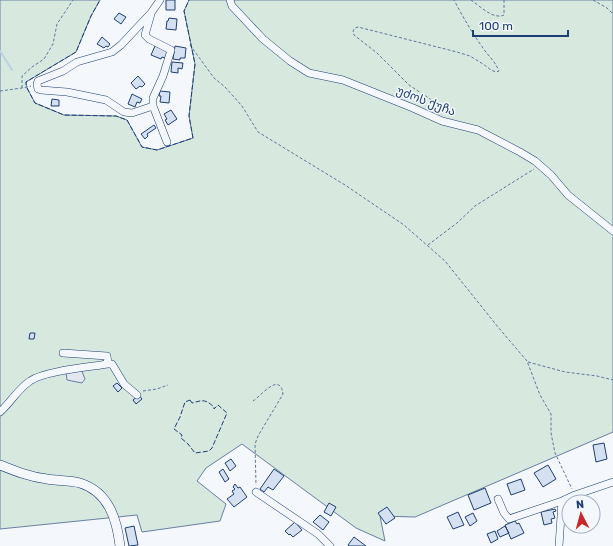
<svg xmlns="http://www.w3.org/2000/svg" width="613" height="546" font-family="Rubik,'Noto Sans Georgian',sans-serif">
<rect width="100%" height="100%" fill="#f4f7fb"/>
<!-- green -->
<path fill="#d7e8df" stroke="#687fa3" d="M0 0H100L91 16 76 52 26 82 27 88 35 103 64 115 116 116 127 120 142 147 157 150 193 138 189 116 195 64 184 11 189 0H613V432L415 517 380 516 385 541 356 528 242 444 206 468 197 481 226 504 220 521 142 532 137 515 0 529Z"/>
<!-- parking -->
<path fill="#e3e8f0" stroke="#687fa3" d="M81 369 85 379 82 383 67 380 66 372Z"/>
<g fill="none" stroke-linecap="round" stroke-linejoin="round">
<!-- stream -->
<path stroke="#bed0e5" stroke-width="2" d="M0 51 12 70"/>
</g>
<!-- building -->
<path fill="#d5e0f0" stroke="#1d3f73" d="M166 0H175V10H166Z
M119 13 126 17 121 24 114 19Z
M169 18 177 19 176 30 166 29 167 21H168Z
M102 37 110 44 108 47 106 46 104 48 97 44Z
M155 46 168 51 165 58 162 57 161 59 151 55Z
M175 46 186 48 185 58H180V60L173 59Z
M172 62 183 63 182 69 178 68V73L171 72Z
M138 76 145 84 142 87 140 86 136 89 131 83Z
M160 91 170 92 169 103 160 102 161 96H159Z
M132 94 142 99 140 103 137 102 135 107 128 104Z
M52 99 59 100V106H51Z
M171 110 177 119 168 125 165 120 167 119 164 114Z
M154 125 156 128 147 134 148 136 145 139 141 134Z
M30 333H35L34 339H29Z
M117 383 122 388 118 392 113 386Z
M139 395 142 399 136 404 133 400Z
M604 443 607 459 596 462 593 445Z
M231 459 236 466 230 471 225 463Z
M548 465 556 479 543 487 534 473Z
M223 469 229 479 225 482 219 472Z
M274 469 284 476 273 490 268 487 264 492 260 489Z
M521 479 525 490 511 495 507 484Z
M235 484 238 488 240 487 247 497 234 507 227 499 234 494 232 491 235 489 233 487Z
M485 488 491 503 474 510 468 495Z
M329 503 336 507 331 516 324 512Z
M387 507 395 518 386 524 378 513Z
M555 509 556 511 553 512 555 518 551 519 552 523 544 525 541 512Z
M458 512 464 525 453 529 447 517Z
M473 513 477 521 470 526 465 517Z
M320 515 329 522 323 530 313 522Z
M515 521 517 524 519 523 524 533 511 539 505 525Z
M295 522 302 530 293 537 290 534 289 535 285 531Z
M134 526 138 545 129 546 125 528Z
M505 526 509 533 500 537 497 531Z
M495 531 498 539 491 543 487 534Z
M354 537 366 546H350L348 545Z"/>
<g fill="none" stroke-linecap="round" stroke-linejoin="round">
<!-- minor casing -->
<g stroke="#1d3f73" stroke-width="8">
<path id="minor" d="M230 0 232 6 263 39 290 61 309 73 343 80 413 108 442 121 478 130 520 152 535 161 551 175 568 195 613 231
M151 14 145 35 149 39 171 50 163 76 153 98V106L167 142
M153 106 132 113 124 112 106 100 67 92 41 90 38 89 37 84 38 81 63 71 77 62 112 52 121 45 151 13 160 0
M63 353 107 356 108 364
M0 412C11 402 18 389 30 381 44 371 90 367 108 364H112L124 384 137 395
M256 492 318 534 330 546
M498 499 504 513 509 519 562 501
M559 546 562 501 575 495 613 482"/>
</g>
<!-- major casing -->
<g stroke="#1d3f73" stroke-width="10">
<path id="major" d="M0 465C15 471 30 477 47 479 58 481 69 480 80 483 109 492 117 520 120 546"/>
</g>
<!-- path -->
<path stroke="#5e769c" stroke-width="1" stroke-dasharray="3 2" stroke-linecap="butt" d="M471 0C480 6 493 20 504 15V0
M593 0 607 8 613 14
M190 45 214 78 225 87 242 106 258 132 345 185 404 225 445 261 498 327 527 361 540 395 551 414V433L555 453 572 489
M22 88V76L32 67 44 59 53 44 57 24 73 0
M0 91 22 88 31 86
M451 116 436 103 409 85 377 53 354 35 353 31 355 28 358 27 457 52 470 56 483 64 491 70 496 72 499 71C495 61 489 57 483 48 472 33 463 17 454 0
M428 245 457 223 475 206 534 169
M528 362 565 372 597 376 613 380
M143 391 157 389 168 385
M253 401C261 396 280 371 283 394L258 436 255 444 256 485"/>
<!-- minor -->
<use href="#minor" stroke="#f4f7fb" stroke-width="7"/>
<!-- major -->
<use href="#major" stroke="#f4f7fb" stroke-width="9"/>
<!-- fence -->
<path stroke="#1d3f73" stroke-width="1" stroke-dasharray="5 2" stroke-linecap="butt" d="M26 85V82L76 52 91 16 100 0
M27 88 35 103 64 115 116 116 127 120 142 147 157 150 193 138 189 116 195 64 184 11 189 0
M190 400 192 403C203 400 205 399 214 407V409L218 405 227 413 212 448 209 451 195 453 188 444 181 438 182 435 174 429 180 417 185 402Z"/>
</g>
<g text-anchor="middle" stroke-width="3" stroke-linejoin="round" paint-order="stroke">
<!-- street labels -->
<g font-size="12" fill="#1d3f73" stroke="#f4f7fb">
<text transform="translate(426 101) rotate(21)" y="4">უძოს ქუჩა</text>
</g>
</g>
<!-- north arrow -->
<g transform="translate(581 514) rotate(354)"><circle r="19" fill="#f4f7fb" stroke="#9eadc5"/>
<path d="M0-3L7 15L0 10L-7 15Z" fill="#c62828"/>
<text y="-6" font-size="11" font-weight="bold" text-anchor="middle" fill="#1d3f73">N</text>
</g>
<!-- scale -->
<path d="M473 30v6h95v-6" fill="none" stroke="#1d3f73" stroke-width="2"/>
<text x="479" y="30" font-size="12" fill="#1d3f73" stroke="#f4f7fb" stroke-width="3" paint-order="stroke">100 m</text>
</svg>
